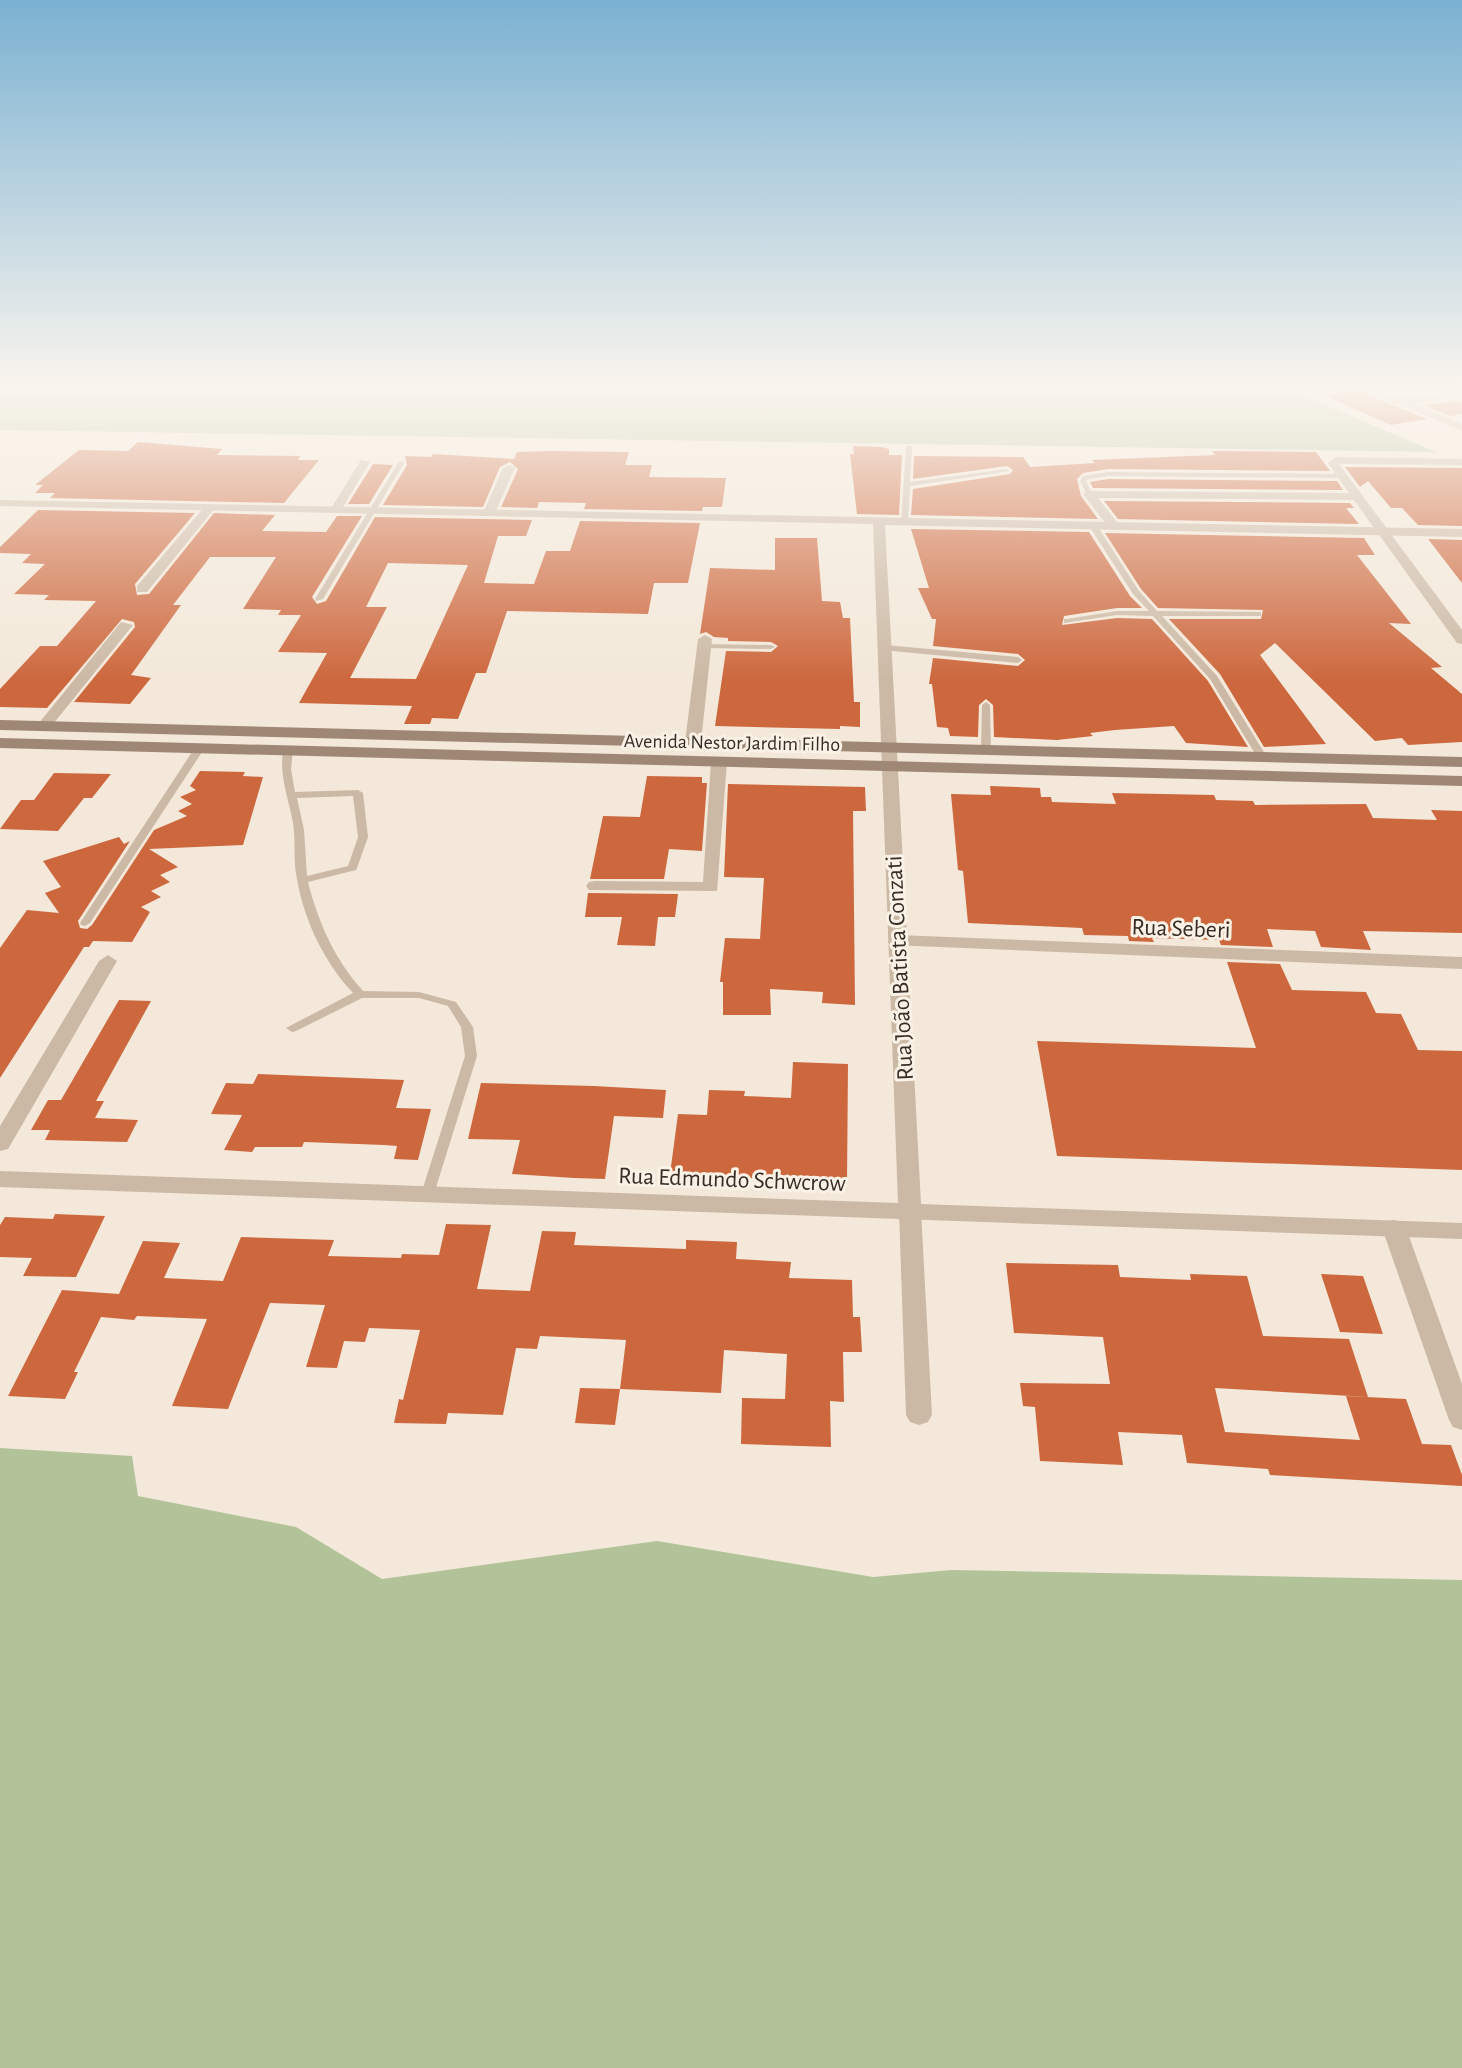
<svg xmlns="http://www.w3.org/2000/svg" width="1462" height="2068" font-family="'Alegreya Sans',sans-serif">
<rect width="100%" height="100%" fill="#f3e8d9"/>
<!-- green -->
<path fill="#b2c399" d="M0 391H1292L1436 452 0 430Z
M0 1448 132 1456 138 1496 296 1527 382 1579 657 1541 873 1577 952 1570 1462 1580V2068H0Z"/>
<!-- building -->
<path fill="#cd683e" fill-rule="evenodd" d="M1364 391 1366 394 1427 419 1391 425 1323 395Z
M1457 401 1462 403V414L1450 416 1424 405Z
M138 442 222 449 217 455 300 456 298 460H319L284 503 50 498 55 493H35L43 485H35L79 450 128 451Z
M853 446 881 447 889 449V455H902L899 515 857 514 850 454H854Z
M550 451 629 452 625 465H652L649 477 726 478 722 507H703L702 511 584 509 586 503 539 502 537 508 501 507 518 469 510 462 500 467 483 507 383 505 407 465 405 456 431 457 433 454 514 459 517 452Z
M1212 451 1316 452 1330 471 1108 469 1083 473 1077 479 1081 496 1098 519 911 515 913 489 1010 474 1013 470 1007 466 913 479 914 456 1023 457 1030 467 1095 463 1092 460 1215 455Z
M373 464 393 465 369 504H348Z
M1345 467 1462 468V526L1418 525 1402 508H1391L1368 481 1360 487Z
M1108 479 1337 481 1343 490 1093 488 1090 482Z
M1104 501 1350 503 1354 508H1346L1359 524 1118 519Z
M38 510 195 513 135 584 137 595 149 594 214 513 275 515 262 531 326 532 337 516H362L312 597 317 604 326 601 375 517 532 520 526 536H498L484 583 534 584 546 551H570L580 521 700 523 688 583H654L648 614 507 611 486 673H476L458 719 432 718 430 724H404L412 706 299 703 327 653 278 652 301 615H278L281 610 243 609 276 557H210L173 605H181L131 675 151 678 130 704 74 702 135 627 134 622 122 619 47 708 0 707V689L40 646H57L96 601 44 600 49 595 14 594 45 564 22 563 31 554 0 553V547ZM388 563 468 565 416 679 350 678 387 607H366Z
M911 529 1089 532 1130 596 1142 608H1117L1064 616 1062 625 1117 618 1152 619 1208 681 1248 747 1186 743 1174 726 1115 730 1090 733 1093 736 1057 740 994 737 993 705 986 699 979 705 978 737 950 736 948 728 937 727 932 684H929L933 658 1018 666 1025 660 1018 654 933 646 936 619H932L918 588H929Z
M1105 533 1364 538 1375 555H1357L1411 624 1389 623 1442 667 1431 668 1462 694V742L1408 745 1402 738 1375 741 1275 643 1260 655 1326 744 1264 747 1220 674 1169 619H1261L1263 610 1158 608 1141 589Z
M775 538H817L822 601 840 602 843 618H850L854 702H860V727L840 726V729L715 726 726 651 771 652 778 646 771 642 728 641V638L714 637 706 632 700 634 710 568 775 570Z
M1428 539 1462 540V583Z
M200 771 245 772 243 776 263 777 243 845 149 849 178 867 160 875 170 882 151 891 161 897 141 907 150 912 132 942 93 941 89 947H84L0 1078V948L27 910 59 913 45 893 61 887 43 861 119 837 124 844 130 841 78 921 80 928 87 929 92 925 154 830 187 816 178 811 192 804 180 797 196 790 190 786Z
M54 773 111 774 92 798H84L58 831 0 829 21 800H34Z
M647 776 702 777V783H707L702 851 669 849 664 879H590L603 816 640 817Z
M728 784 865 787 866 811H853L855 1005 822 1003 823 992 770 989 771 1015H723V982H720L725 938 760 939 764 878 724 877Z
M990 786 1040 788 1041 797H1051L1052 802 1116 804 1112 793 1214 795 1216 800 1253 801 1255 805 1366 804 1373 818 1437 820 1431 810 1462 811V933L1363 931 1371 950 1321 947 1315 931 1267 929 1273 947 1221 945 1219 940 1152 938 1154 942 1129 941 1128 936 1084 935 1082 928 968 923 963 871 958 870 951 794 991 795Z
M588 893 678 894 675 917H658L655 946 617 945 622 917H585Z
M1227 962 1280 964 1292 990 1366 992 1376 1013 1401 1014 1418 1050 1462 1051V1170L1057 1156 1037 1041 1256 1048Z
M119 1000 151 1001 96 1101H104L95 1118 138 1120 127 1142 45 1140 50 1130H31L48 1100H61Z
M793 1062 848 1064 847 1183 670 1174 678 1114 707 1115 709 1090 745 1091 744 1096 791 1098Z
M258 1074 404 1080 396 1108 431 1109 418 1160 394 1159 397 1146 384 1145 304 1142 302 1147H255L252 1152 224 1150 242 1115 211 1114 226 1083 253 1084Z
M481 1083 594 1086 666 1090 663 1118 614 1116 605 1179 574 1178 512 1174 520 1140 468 1139Z
M55 1214 105 1216 76 1277 23 1276 32 1258 0 1257V1225L5 1217 53 1219Z
M446 1224 491 1225 477 1289 530 1291 542 1231 576 1232 574 1245 686 1249V1240L737 1242 736 1259 791 1262 789 1278 852 1280 853 1317H860L862 1352H843L844 1402 830 1401 831 1447 741 1444 742 1398 785 1399 787 1354 724 1350 721 1393 620 1389 626 1340 540 1336 537 1349 516 1348 503 1415 448 1413 446 1424 394 1423 399 1399 403 1400 420 1330 369 1328 365 1342 344 1341 337 1368 306 1367 325 1305 270 1303 228 1409 172 1406 207 1319 137 1316 134 1320 101 1317 74 1372H78L65 1399 8 1396 62 1290 119 1294 143 1241 180 1243 164 1278 223 1281 241 1237 334 1240 328 1256 401 1258 402 1254 439 1255Z
M1006 1263 1118 1265 1120 1277 1191 1280 1190 1274 1247 1276 1263 1336 1349 1339 1368 1397 1215 1388 1225 1432 1360 1440 1346 1396 1406 1399 1422 1444 1451 1445 1462 1475V1486L1270 1475 1268 1469 1187 1463 1182 1435 1118 1432 1123 1465 1040 1461 1035 1407 1023 1406 1020 1383 1110 1384 1103 1337 1014 1333Z
M1321 1274 1363 1276 1383 1334 1340 1332Z
M580 1388 620 1389 615 1425 575 1423Z"/>
<g fill="none" stroke-linecap="round" stroke-linejoin="round">
<!-- service -->
<path fill="#cbb9a5" fill-rule="evenodd" d="M909 445 912 447 910 482 1007 469 1010 471 910 486 908 522 901 524 906 447Z
M401 461 404 463 323 599 316 601 315 599 398 463Z
M1108 472 1344 474 1347 476 1344 478 1108 476 1088 479 1086 481 1092 494 1087 495 1080 481 1083 476Z
M1090 524H1096L1139 591 1157 611 1261 612V616H1162L1217 676 1267 757 1265 759 1262 760 1257 757 1210 679 1153 616 1117 615 1064 623V619H1067L1117 611H1149L1133 594 1089 526Z
M702 644 771 645 775 647 771 649 705 648H702Z
M885 645 1018 657 1022 660 1018 663 882 650 881 648Z
M986 702 990 705 991 750 986 753 981 750 982 705Z
M199 746 204 749 90 923 85 926 81 925 80 923 194 749Z
M288 748 293 751 291 769 295 792 358 790 363 793 368 837 357 868 356 870 308 882C318 922 335 960 363 991L419 992 456 1002 473 1027 477 1056 433 1197H423L421 1194 465 1056 461 1027 448 1006 419 998H362L296 1031 292 1032 286 1028 353 993C324 962 304 920 297 879 293 860 296 842 293 823 289 799 279 777 283 751ZM353 796 358 837 348 866 307 876 304 830 297 798Z"/>
<!-- minor -->
<path fill="#cbb9a5" fill-rule="evenodd" d="M1367 391H1380L1401 399 1462 391V397L1412 404 1462 424V431Z
M1336 457 1462 459V465L1339 464 1462 630V644L1457 643 1354 500 1098 498 1120 526 1114 530 1110 529 1083 494 1089 491 1349 493 1328 463Z
M361 460 370 462 340 512H332L330 510Z
M509 465 515 468 495 513 485 515 483 513 503 468Z
M205 506 215 508 147 592H137V586Z
M121 622 133 625 49 729H39V723Z
M705 635 712 639 701 742 693 747 685 742 698 639Z
M719 757 727 762 717 891 589 890 586 886 589 882 595 881 703 882 711 762Z
M897 935 1462 957V969L890 945 888 941Z
M108 955 117 961 11 1144 8 1149 0 1151V1126L99 961Z
M910 1203 918 1205 921 1211 932 1415 928 1422 919 1425 910 1422 906 1415 899 1211 902 1205Z
M1394 1220 1402 1222 1406 1228 1462 1384V1430L1453 1427 1449 1420 1382 1228 1386 1222Z"/>
<!-- tertiary -->
<path fill="#cbb9a5" fill-rule="evenodd" d="M0 500 1462 529V537L885 525 921 1204 1462 1223V1239L0 1187V1171L898 1203 873 524 0 506Z"/>
<!-- secondary -->
<path fill="#9f8776" fill-rule="evenodd" d="M0 720 1462 757V767L0 730Z
M0 738 1462 776V786L0 748Z"/>
</g>
<!-- sky -->
<linearGradient id="sky" x2="0" y2="1"><stop stop-color="#7bb1d2"/><stop offset="0.57" stop-color="#faf5ee"/><stop offset="1" stop-color="#faf5ee" stop-opacity="0"/></linearGradient>
<rect width="1462" height="680" fill="url(#sky)"/>
<g text-anchor="middle" stroke-width="6" stroke-linejoin="round" paint-order="stroke">
<!-- far-street labels -->
<g font-size="20" fill="#372c26" stroke="#faf2e6">
<text transform="translate(732 742) rotate(1)" y="7">Avenida Nestor Jardim Filho</text>
</g>
<!-- street labels -->
<g font-size="24" fill="#372c26" stroke="#faf2e6">
<text transform="translate(1181 928) rotate(2)" y="8">Rua Seberi</text>
<text transform="translate(899 968) rotate(-93)" y="8">Rua João Batista Conzati</text>
<text transform="translate(732 1179) rotate(2)" y="8">Rua Edmundo Schwcrow</text>
</g>
</g>
</svg>
